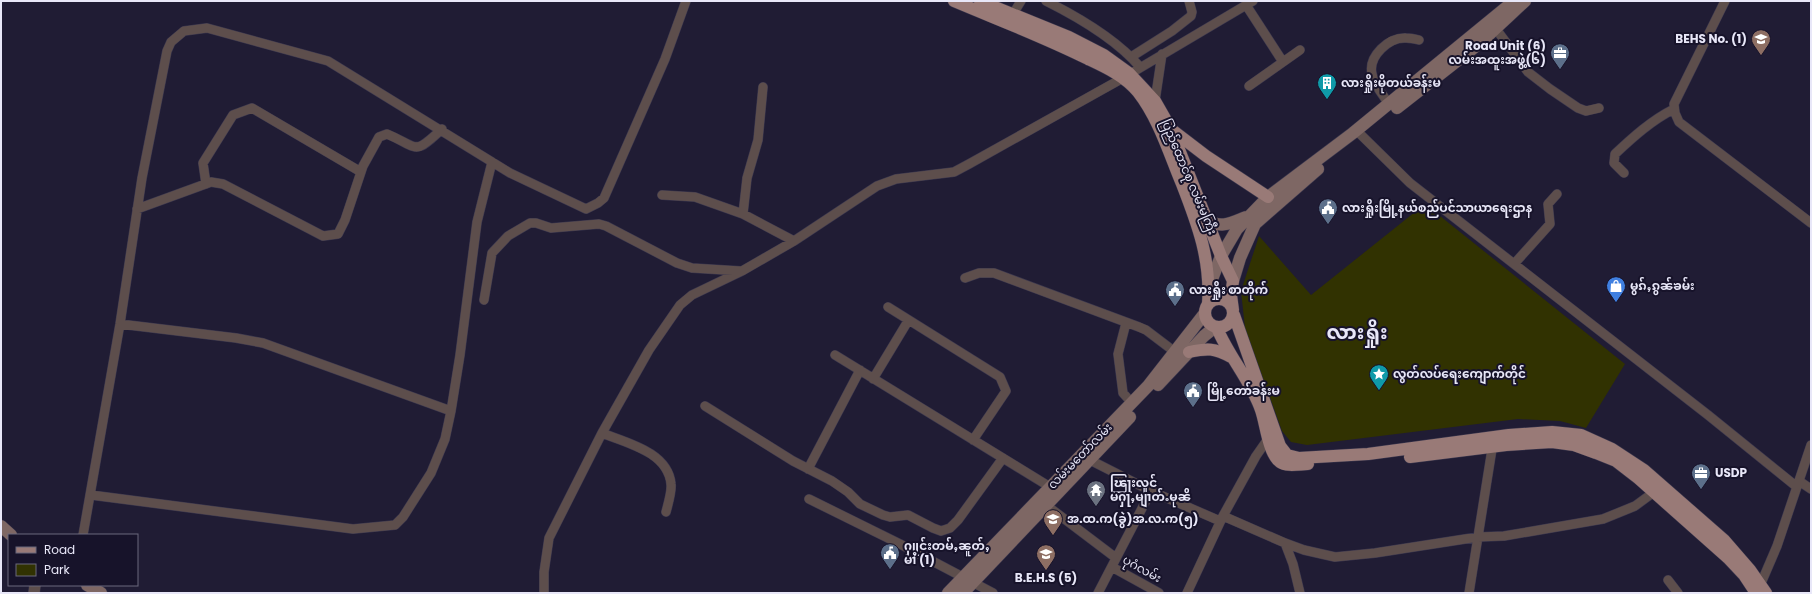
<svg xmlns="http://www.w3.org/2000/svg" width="1812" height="594" font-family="Poppins,'Noto Sans Myanmar',sans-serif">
<rect width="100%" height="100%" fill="#201c34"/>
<!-- green -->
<path fill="#313201" d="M1425 204 1625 364 1586 428 1560 421 1518 419 1307 445 1291 442 1282 431 1245 328 1241 291 1259 236 1311 295Z"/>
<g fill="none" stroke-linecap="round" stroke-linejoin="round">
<!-- minor casing -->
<g stroke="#3c384f" stroke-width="10">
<path id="minor" d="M1046 1C1078 17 1117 40 1140 67
M1725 1 1674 104 1675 113 1679 122 1811 223
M1246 5 1283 62 1249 86
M1013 14 1021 1
M1496 29 1528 72 1550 89 1578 108 1586 111 1599 108
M1131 57 1172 31 1191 16 1192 12 1189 1
M1283 62 1300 50
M1155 101 1162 54
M1389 104C1383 95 1374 85 1372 74 1368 56 1389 37 1406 38 1410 38 1415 39 1419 40
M1356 130 1410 183 1708 415 1797 487
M1624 173 1614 163 1615 154C1633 137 1652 120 1674 109
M206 184 203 163 233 115 252 108 361 172
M662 195 695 197 743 214 794 241
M137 209 211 182 223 184 323 236 338 234 345 220 363 166 379 137 387 134C420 148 413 156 442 129
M743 214 747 178 758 140 763 87
M1514 264 1550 224 1548 204 1557 194
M965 278 979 273H994L1139 327 1146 330 1175 352
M484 300 492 253 508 236 530 223H536L551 228 599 224 606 226 677 263 692 268 741 271
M888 307 1000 377 1006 391 973 440
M1126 323 1118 354 1123 393 1132 403
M120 324 236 338 263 343 451 411
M835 355 1055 490
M873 379 908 321
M705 406 793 461 832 481 848 492 860 504 883 515 890 517 908 515 933 528 941 531 950 528 958 520 1003 458
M602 433C627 443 668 452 671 484 672 492 668 504 666 512
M1084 457 1151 491 1220 521
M808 469 860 370
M1799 481 1811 489
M91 495 353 529 395 525 403 517 431 473 445 439 451 411 460 355 477 222 492 162
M809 499 900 544 993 593
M1046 505 1116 558
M1223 516 1285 543 1293 564 1300 593
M83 535 120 324 142 178 167 51 171 42 184 31 207 28 328 61 510 173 586 209 598 203 604 198 665 59 686 1
M1285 543 1304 550 1335 557 1375 553 1478 537 1504 536 1603 519 1635 506 1654 492
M1112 567 1159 593
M1668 580 1678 593
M1759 588 1777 546 1811 445
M544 593V572L549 538 602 433 649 350 680 305 692 295 742 271 794 241 877 186 896 179 954 172 969 164 1123 78 1253 1
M1098 593 1151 491
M1187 593 1223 516 1256 456 1270 436
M1469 593 1493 443"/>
</g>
<!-- tertiary casing -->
<g stroke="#3c384f" stroke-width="12">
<path id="tertiary" d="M34 593 35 585"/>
</g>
<!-- secondary casing -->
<g stroke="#3c384f" stroke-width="13">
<path id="secondary" d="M1397 108 1480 43 1525 1
M1208 219C1219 230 1233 222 1246 217
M1233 281 1240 258 1255 224 1318 169
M1209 287 1221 256 1237 229 1268 197 1353 133 1514 1
M1158 385 1204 336 1215 327
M1 526 11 535
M87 585 101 593
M948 593 1148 386 1205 313
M963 593 1130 417"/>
</g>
<!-- primary casing -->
<g stroke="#3c384f" stroke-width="13">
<path id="primary" d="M954 1C999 20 1044 37 1088 59 1105 67 1125 76 1138 92 1159 119 1169 153 1182 184 1198 225 1211 260 1208 304
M980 1 1069 37 1104 55 1129 73 1155 101 1171 129 1221 256 1233 281 1231 295 1233 310
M1172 130 1206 156 1268 197
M1205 313a14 14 0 1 1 28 0a14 14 0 1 1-28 0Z
M1234 315 1280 446 1287 455 1299 458 1368 454 1509 435 1552 432 1581 435 1612 449 1644 470 1724 540 1750 570 1766 593
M1217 328C1229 357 1251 381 1261 410 1266 424 1268 453 1280 462 1287 467 1300 464 1308 464
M1189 352C1208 348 1214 348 1231 357
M1410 457 1506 445 1552 442 1574 445 1596 453 1616 461 1638 478 1728 558 1744 575 1756 593"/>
</g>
<!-- minor -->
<use href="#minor" stroke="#5d4e4c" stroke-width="9"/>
<!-- tertiary -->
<use href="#tertiary" stroke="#5d4e4c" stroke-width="11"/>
<!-- secondary -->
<use href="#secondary" stroke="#7e6764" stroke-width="12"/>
<!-- primary -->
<use href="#primary" stroke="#997a77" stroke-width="12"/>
</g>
<!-- icons -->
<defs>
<g id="school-pin" transform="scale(1)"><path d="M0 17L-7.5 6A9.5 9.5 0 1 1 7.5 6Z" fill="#8d6e63" stroke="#17132a"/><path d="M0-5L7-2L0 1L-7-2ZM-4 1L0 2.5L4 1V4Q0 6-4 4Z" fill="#fff"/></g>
<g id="office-pin" transform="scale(1)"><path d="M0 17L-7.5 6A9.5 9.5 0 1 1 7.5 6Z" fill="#5c6f8a" stroke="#17132a"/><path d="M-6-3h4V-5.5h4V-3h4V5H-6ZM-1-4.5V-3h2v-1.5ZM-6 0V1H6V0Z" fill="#fff"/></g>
<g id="building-pin" transform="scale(1)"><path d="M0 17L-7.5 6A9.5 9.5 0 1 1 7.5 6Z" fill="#0f9aa8" stroke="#17132a"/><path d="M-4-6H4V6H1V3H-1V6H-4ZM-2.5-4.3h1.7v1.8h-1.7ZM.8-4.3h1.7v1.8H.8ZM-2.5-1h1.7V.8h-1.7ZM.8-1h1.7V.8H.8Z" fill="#fff"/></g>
<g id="civic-pin" transform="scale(1)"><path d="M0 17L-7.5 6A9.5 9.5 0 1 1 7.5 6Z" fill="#5c6f8a" stroke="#17132a"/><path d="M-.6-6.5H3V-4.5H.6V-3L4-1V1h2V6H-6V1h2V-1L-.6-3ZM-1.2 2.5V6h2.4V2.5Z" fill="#fff"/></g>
<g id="shop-pin" transform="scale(1)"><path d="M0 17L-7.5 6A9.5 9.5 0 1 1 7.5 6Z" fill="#3f7fe0" stroke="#17132a"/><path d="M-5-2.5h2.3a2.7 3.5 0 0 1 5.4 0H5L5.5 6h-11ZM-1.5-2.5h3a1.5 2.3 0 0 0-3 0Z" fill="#fff"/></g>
<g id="sight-pin" transform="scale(1)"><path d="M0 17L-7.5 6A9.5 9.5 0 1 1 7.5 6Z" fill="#0f9aa8" stroke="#17132a"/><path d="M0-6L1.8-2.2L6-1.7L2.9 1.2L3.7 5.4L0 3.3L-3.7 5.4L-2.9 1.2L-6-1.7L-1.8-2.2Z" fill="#fff"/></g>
<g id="temple-pin" transform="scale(1)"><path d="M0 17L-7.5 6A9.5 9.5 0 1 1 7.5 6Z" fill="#6b7280" stroke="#17132a"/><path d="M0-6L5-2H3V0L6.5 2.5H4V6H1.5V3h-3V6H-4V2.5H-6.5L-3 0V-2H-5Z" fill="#fff"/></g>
</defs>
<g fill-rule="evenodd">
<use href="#school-pin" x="1761" y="39"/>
<use href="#office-pin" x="1560" y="53"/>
<use href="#building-pin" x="1327" y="83"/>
<use href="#civic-pin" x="1328" y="208"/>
<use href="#shop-pin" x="1616" y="286"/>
<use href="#civic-pin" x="1175" y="290"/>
<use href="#sight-pin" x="1379" y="374"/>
<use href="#civic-pin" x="1193" y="391"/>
<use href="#office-pin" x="1701" y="473"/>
<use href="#temple-pin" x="1096" y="490"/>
<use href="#school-pin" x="1053" y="519"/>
<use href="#civic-pin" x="890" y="553"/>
<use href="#school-pin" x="1046" y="554"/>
</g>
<g text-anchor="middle" stroke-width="4" stroke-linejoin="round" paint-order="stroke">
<!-- poi labels -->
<g font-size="12" font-weight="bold" fill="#e8e7f8" stroke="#17132a" text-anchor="start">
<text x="1747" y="43" text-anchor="end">BEHS No. (1)</text>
<text x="1546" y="50" text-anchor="end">Road Unit (6)<tspan x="1546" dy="14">လမ်းအထူးအဖွဲ့(၆)</tspan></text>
<text x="1341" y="87">လားရှိုးမိုတယ်ခန်းမ</text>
<text x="1342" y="212">လားရှိုးမြို့နယ်စည်ပင်သာယာရေးဌာန</text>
<text x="1630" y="290">မွၵ်ႇၵွၼ်ၶမ်း</text>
<text x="1189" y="294">လားရှိုး စာတိုက်</text>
<text x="1393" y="378">လွတ်လပ်ရေးကျောက်တိုင်</text>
<text x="1207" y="395">မြို့တော်ခန်းမ</text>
<text x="1715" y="477">USDP</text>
<text x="1110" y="487">ၽြႃးလူင်<tspan x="1110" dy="14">မႁႃႇမျၢတ်ႉမုၼိ</tspan></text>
<text x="1067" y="523">အ.ထ.က(ခွဲ)အ.လ.က(၅)</text>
<text x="904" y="550">ႁူင်းတမ်ႇၼူတ်ႇ<tspan x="904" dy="14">မၢႆ (1)</tspan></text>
<text x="1046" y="582" text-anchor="middle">B.E.H.S (5)</text>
</g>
<!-- street labels -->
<g font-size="12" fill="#e8e7f8" stroke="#17132a">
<text transform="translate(1189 177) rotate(67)" y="4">ပြည်ထောင်စု လမ်းမကြီး</text>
<text transform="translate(1080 456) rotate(-46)" y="4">လမ်းမတော်လမ်း</text>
<text transform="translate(1142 569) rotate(29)" y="4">ပုဂံလမ်း</text>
</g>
<!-- town labels -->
<g font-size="20" font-weight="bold" fill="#e8e7f8" stroke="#17132a">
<text x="1357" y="339">လားရှိုး</text>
</g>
</g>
<!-- border -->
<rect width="1812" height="594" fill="none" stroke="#e8e7f8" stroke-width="4"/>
<!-- legend -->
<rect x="8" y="534" width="130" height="52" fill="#17132a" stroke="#6b687c"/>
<rect x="16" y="547" width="20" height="6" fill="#997a77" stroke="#6b687c"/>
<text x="44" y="554" font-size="12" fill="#e8e7f8">Road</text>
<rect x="16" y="564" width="20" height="12" fill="#313201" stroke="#6b687c"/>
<text x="44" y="574" font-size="12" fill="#e8e7f8">Park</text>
</svg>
